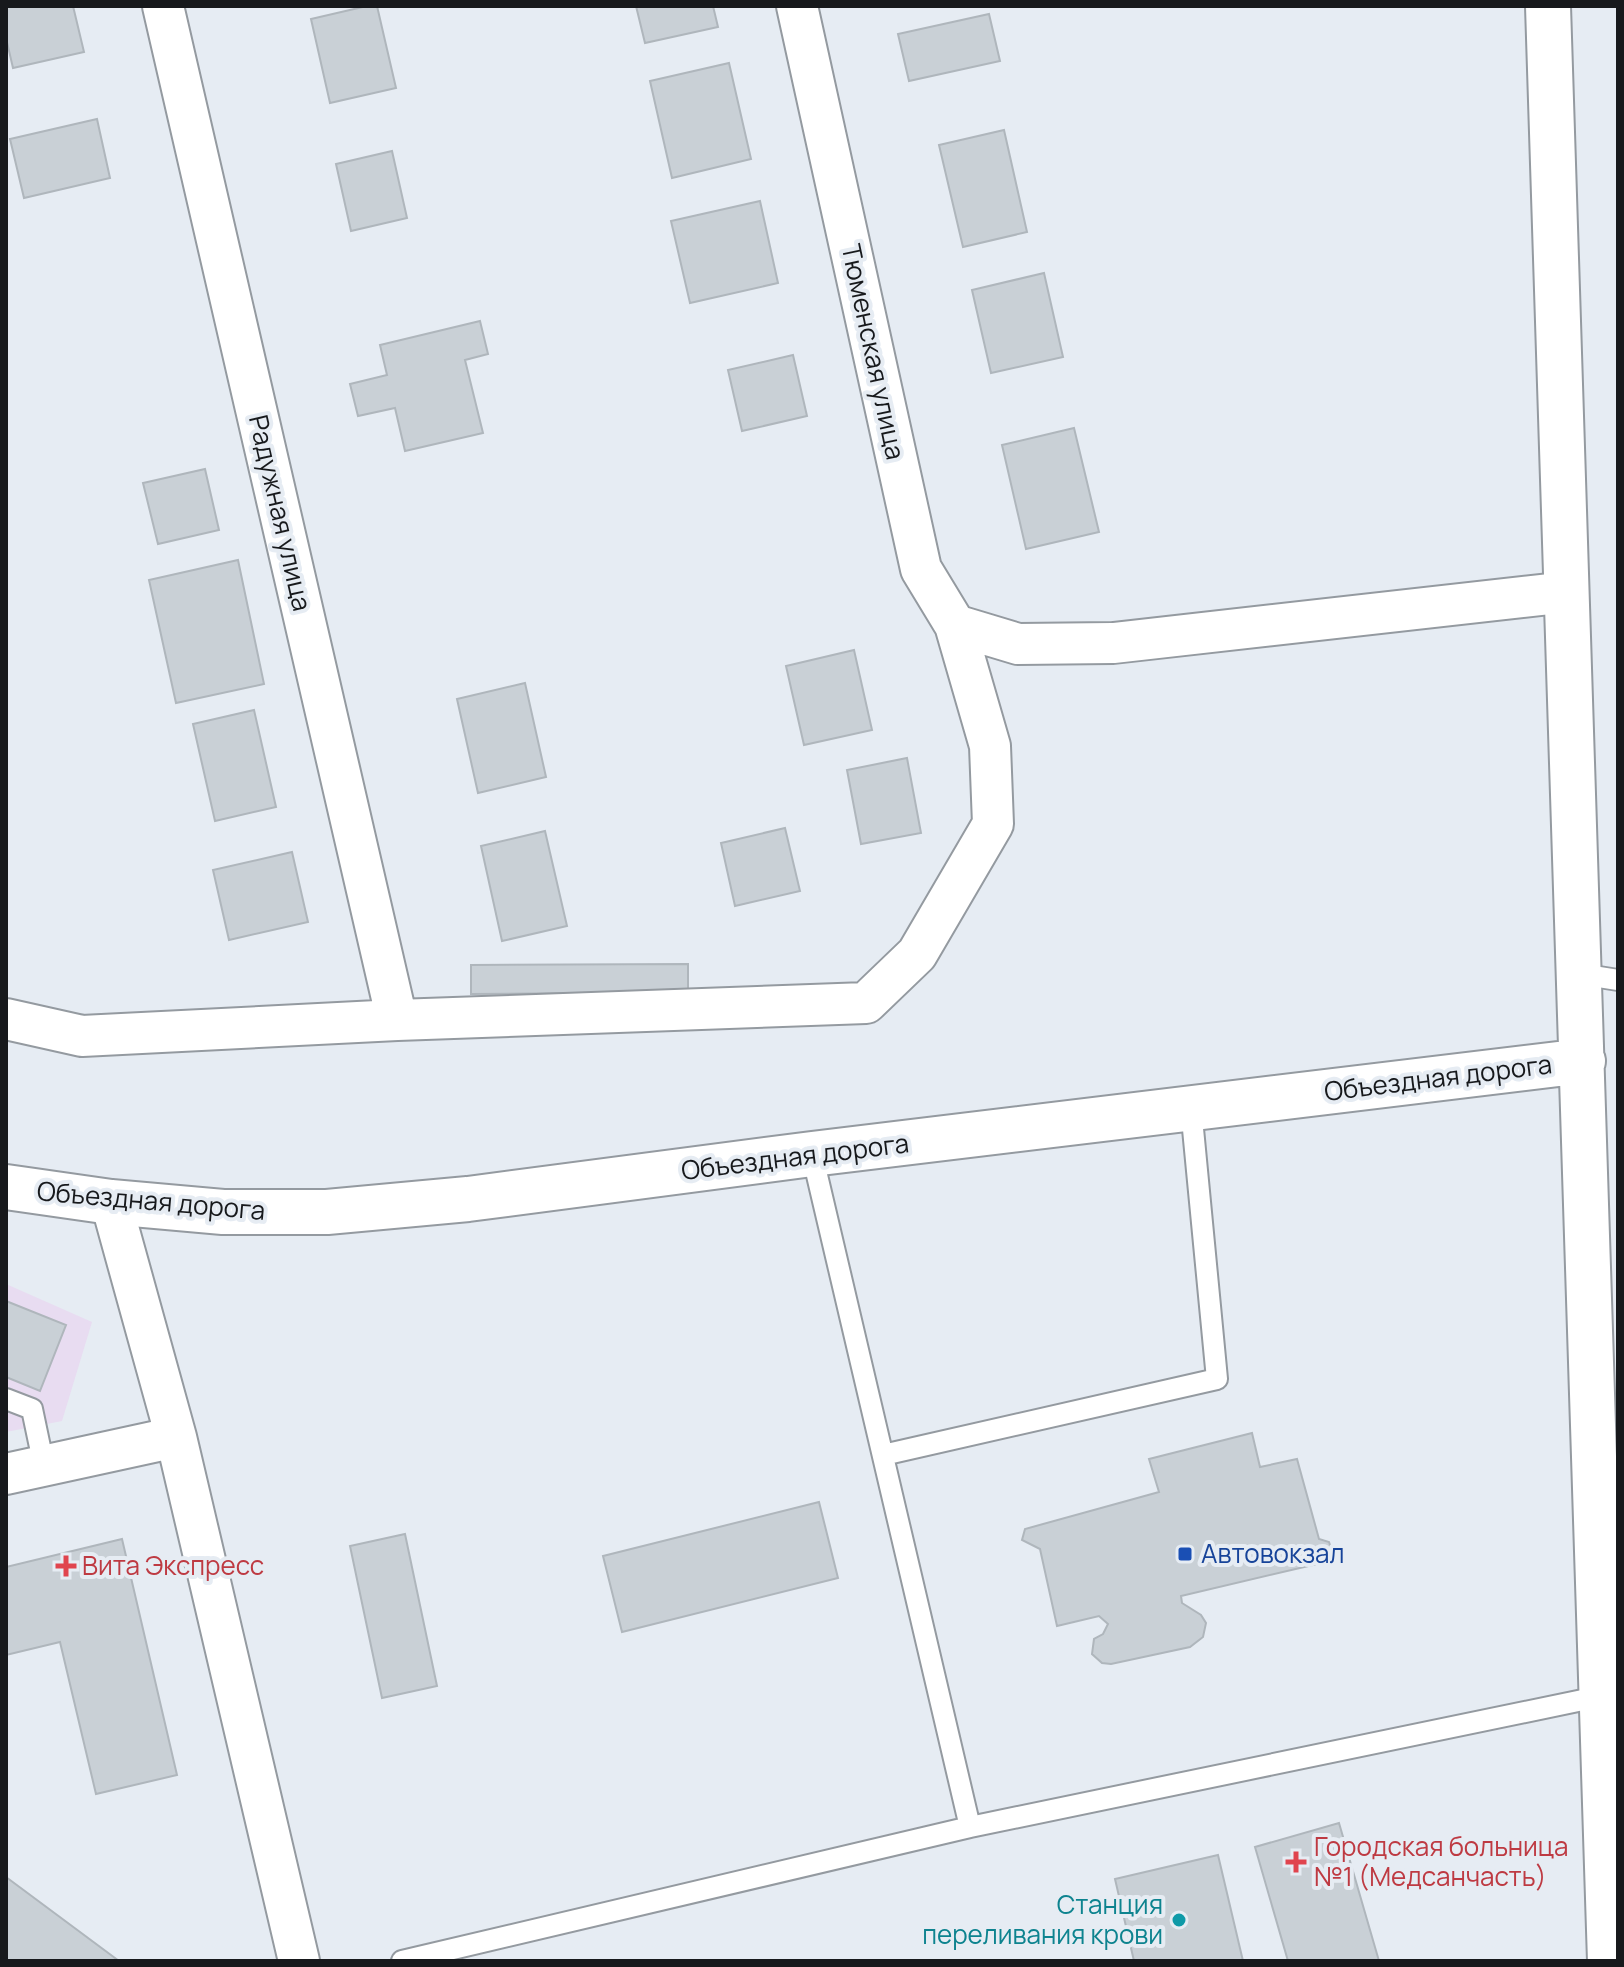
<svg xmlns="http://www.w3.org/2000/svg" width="1624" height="1967" font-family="Manrope,sans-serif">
<rect width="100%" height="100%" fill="#e6ecf3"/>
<!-- industrial -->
<path fill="#e8dcf1" d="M6 1284 92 1322 62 1421 6 1432Z"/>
<!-- building -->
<path fill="#c9d0d6" stroke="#afb6bc" stroke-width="2" d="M6 6H73L84 52 13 68 6 38Z
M367 6H377L396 88 330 103 311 19Z
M636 6H713L718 27 645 43Z
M989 14 1000 61 909 81 898 34Z
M729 63 751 159 672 178 650 81Z
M97 119 110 178 24 198 10 139Z
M1004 130 1027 232 963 247 939 145Z
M392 151 407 218 351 231 336 164Z
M760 201 778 283 690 303 671 221Z
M1044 273 1063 357 991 373 972 290Z
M480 321 488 354 465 360 483 433 405 451 395 408 358 416 350 384 387 375 380 345Z
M793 355 807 416 742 431 728 370Z
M1074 428 1099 532 1026 549 1002 445Z
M205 469 219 530 158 544 143 483Z
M238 560 264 684 176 703 149 580Z
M854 650 872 730 804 745 786 666Z
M525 683 546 777 478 793 457 699Z
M254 710 276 807 215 821 193 724Z
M907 758 921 833 861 844 847 770Z
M785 828 800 891 735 906 721 843Z
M545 831 567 926 502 941 481 846Z
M292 852 308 922 229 940 213 870Z
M688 964V992L471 994V965Z
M6 1301 66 1325 40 1391 6 1377Z
M1252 1433 1260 1467 1297 1459 1319 1539 1329 1542 1331 1548 1326 1559 1317 1564 1181 1596 1182 1603 1201 1615 1206 1623 1203 1637 1190 1647 1111 1664 1102 1663 1092 1654 1094 1639 1103 1634 1108 1624 1099 1616 1057 1626 1040 1549 1022 1540 1025 1529 1159 1492 1149 1459Z
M819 1502 838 1578 622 1632 603 1556Z
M405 1534 437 1686 382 1698 350 1546Z
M122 1539 177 1775 96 1794 60 1642 6 1655V1567Z
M1339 1823 1379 1961H1288L1255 1847Z
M1218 1855 1243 1961H1134L1115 1879Z
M6 1877 119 1961H6Z"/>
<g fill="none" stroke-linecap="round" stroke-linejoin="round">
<!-- lane casing -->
<g stroke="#949aa0" stroke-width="24">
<path id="lane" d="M1580 974 1618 980
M812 1154 970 1827
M6 1399 32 1409 44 1466
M883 1455 1217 1379 1191 1108
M402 1961 970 1827 1602 1696"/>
</g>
<!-- street casing -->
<g stroke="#949aa0" stroke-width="44">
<path id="street" d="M163 6 397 1020
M797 6 921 569 955 625 1018 644 1113 643 1567 592
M6 1019 82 1036 397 1020 866 1003 917 954 993 824 990 746 955 625
M111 1202 176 1437 299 1961
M6 1474 176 1437"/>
</g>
<!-- secondary casing -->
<g stroke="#949aa0" stroke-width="48">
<path id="secondary" d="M1548 6 1610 1961
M6 1187 111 1202 223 1212H327L468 1199 812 1154 1583 1061"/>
</g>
<!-- lane -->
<use href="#lane" stroke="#fff" stroke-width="20"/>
<!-- street -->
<use href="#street" stroke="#fff" stroke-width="40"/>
<!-- secondary -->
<use href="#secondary" stroke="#fff" stroke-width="44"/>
</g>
<!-- markers -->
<rect fill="#1a4fb4" stroke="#e6ecf3" stroke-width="3" x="1177" y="1546" width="16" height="16" rx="4"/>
<g fill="#e0444e" stroke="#e6ecf3" stroke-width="3">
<path d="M62 1554h8v8h8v8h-8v8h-8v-8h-8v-8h8z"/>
<path d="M1292 1850h8v8h8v8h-8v8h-8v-8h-8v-8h8z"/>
</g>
<circle fill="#0f9aa8" stroke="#e6ecf3" stroke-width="3" cx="1179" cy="1920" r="8"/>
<g text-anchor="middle" stroke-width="8" stroke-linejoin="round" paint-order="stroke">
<!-- street labels -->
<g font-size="26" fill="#17191c" stroke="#e6ecf3">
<text transform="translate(873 352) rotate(78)" y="9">Тюменская улица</text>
<text transform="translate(280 513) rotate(77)" y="9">Радужная улица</text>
<text transform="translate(1438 1078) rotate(-7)" y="9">Объездная дорога</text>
<text transform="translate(795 1157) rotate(-7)" y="9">Объездная дорога</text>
<text transform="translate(151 1201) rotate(5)" y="9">Объездная дорога</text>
</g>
<!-- transit labels -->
<g font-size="26" fill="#164399" stroke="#e6ecf3" text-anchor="start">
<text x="1201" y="1563">Автовокзал</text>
</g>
<!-- health labels -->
<g font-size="26" fill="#be3a42" stroke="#e6ecf3" text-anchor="start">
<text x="82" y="1575">Вита Экспресс</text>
<text x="1314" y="1856">Городская больница<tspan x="1314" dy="30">№1 (Медсанчасть)</tspan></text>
</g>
<!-- culture labels -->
<g font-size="26" fill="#0d838f" stroke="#e6ecf3" text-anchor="end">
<text x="1163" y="1914">Станция<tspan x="1163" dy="30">переливания крови</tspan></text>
</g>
</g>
<!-- border -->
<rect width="1624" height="1967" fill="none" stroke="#17191c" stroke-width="16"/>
</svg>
